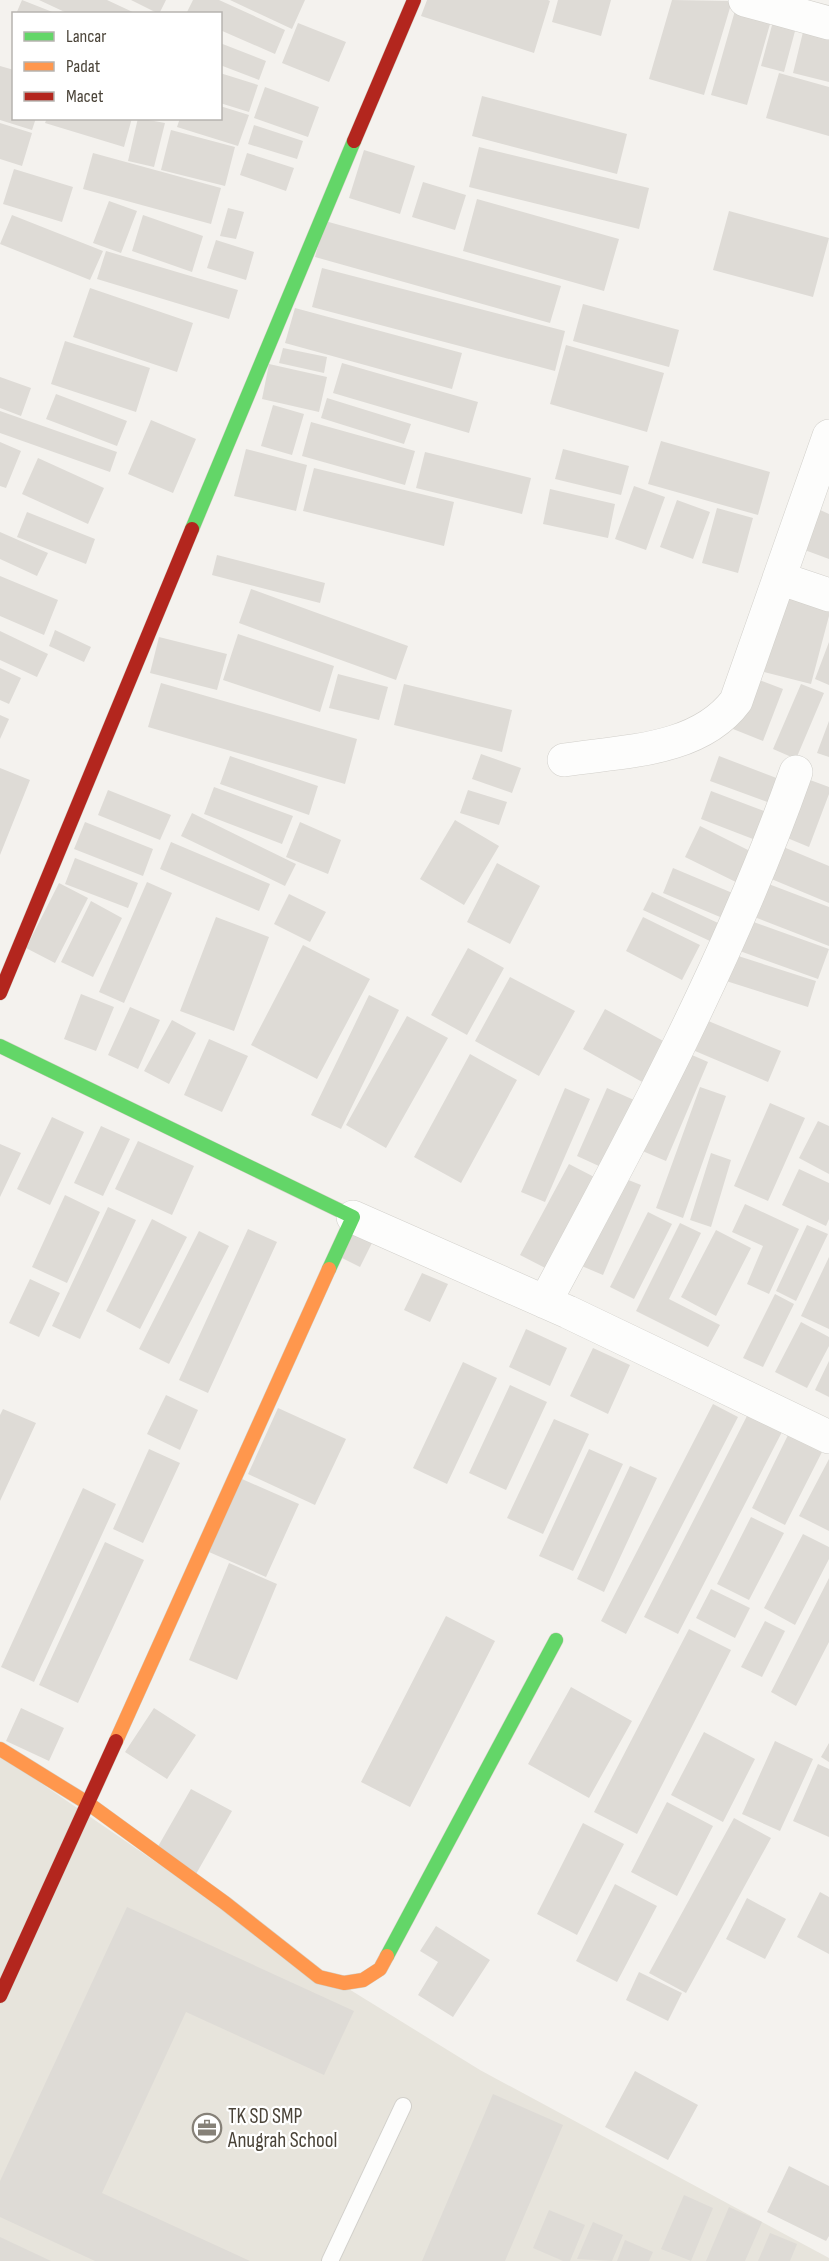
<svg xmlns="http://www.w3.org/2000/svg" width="829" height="2261" font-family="'Sofia Sans Condensed',sans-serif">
<rect width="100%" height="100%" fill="#f4f2ee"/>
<!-- residential -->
<path fill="#e7e4dc" d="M0 1755 271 1941 480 2070 829 2258V2261H0Z"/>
<!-- building -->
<path fill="#dedbd6" d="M22 0 55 13V14H16Z
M39 0H107L137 14H69Z
M131 0H166L159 14Z
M193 0H219L285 30 275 54 220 30V14H186Z
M230 0H305L292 29Z
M427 0H548L550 1 534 53 421 16Z
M558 0H611L601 36 552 22Z
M672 0 732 1 704 95 649 79Z
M738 0 774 10 747 105 711 95Z
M775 14 798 20 784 72 761 66Z
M298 23 346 42 329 82 282 63Z
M805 24 829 30V82L793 73Z
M220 43 266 61 259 80 220 65Z
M0 66 14 70V118H36L32 130 0 120Z
M220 73 258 85 249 112 220 103Z
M779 73 829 87V136L766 118Z
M265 87 319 107 308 137 254 118Z
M482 96 627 134 617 174 472 136Z
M220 106 249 115 238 146 177 127 180 118H220Z
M47 118H132L124 147 45 123Z
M138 118 165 123 154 167 128 161Z
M0 123 32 133 22 166 0 159Z
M254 125 303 141 297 159 248 144Z
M171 130 235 147 225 186 161 170Z
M479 147 649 188 639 229 469 187Z
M364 150 415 166 400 214 349 198Z
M93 153 221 188 211 224 83 189Z
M247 153 294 168 286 191 240 175Z
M14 169 73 187 62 222 3 204Z
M423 182 466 195 455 230 412 217Z
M477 199 619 239 604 291 463 251Z
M109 201 137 211 121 253 93 243Z
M228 208 244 212 236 239 220 236Z
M729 211 829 238 813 297 713 270Z
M12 215 103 251 90 280 0 244Z
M143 215 203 236 192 272 132 251Z
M325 221 561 286 550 323 315 257Z
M216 240 254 252 246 280 207 268Z
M106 251 238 290 229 319 97 279Z
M322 268 565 331 555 371 312 307Z
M90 288 193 323 177 372 73 337Z
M583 304 679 330 669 367 573 341Z
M295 308 462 353 452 389 285 343Z
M65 341 150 368 136 412 51 384Z
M566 345 664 373 647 432 550 404Z
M283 348 327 357 324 373 279 363Z
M342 363 478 402 469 433 333 393Z
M269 364 327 377 319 412 262 399Z
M0 377 31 388 21 416 0 408Z
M56 394 127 421 117 446 46 419Z
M327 398 411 424 404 444 321 418Z
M273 405 304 414 292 455 261 446Z
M0 411 117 452 110 472 0 433Z
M151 420 196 439 173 493 128 474Z
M311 422 415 451 405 485 302 456Z
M661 441 770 472 758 515 648 484Z
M0 442 21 451 6 488 0 486Z
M246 449 307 465 296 511 234 496Z
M563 449 629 466 621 495 555 479Z
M425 452 531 478 522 514 416 488Z
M38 458 104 488 88 524 22 494Z
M314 468 454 502 444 546 303 511Z
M634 486 665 497 646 550 615 539Z
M550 489 615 504 608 538 543 524Z
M677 500 710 512 693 559 660 547Z
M717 508 753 518 738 573 702 563Z
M818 509 829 514V559L802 549Z
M27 512 95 539 86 564 17 537Z
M0 532 48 553 37 576 0 559Z
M217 555 325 583 320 603 212 575Z
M0 576 58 600 44 635 0 616Z
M251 589 408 646 396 680 239 623Z
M785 594 829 605V616L811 684 764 672Z
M55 630 91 647 84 662 49 646Z
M0 631 48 654 37 677 0 660Z
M238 634 334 666 320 712 223 680Z
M159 637 227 654 217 690 150 673Z
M829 642V685L815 679Z
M0 668 21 678 9 704 0 700Z
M338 674 388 687 379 720 329 708Z
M754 678 783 689 763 741 733 729Z
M161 683 357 739 345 784 148 727Z
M404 684 512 710 502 752 394 725Z
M801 684 824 693 796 759 773 749Z
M0 715 9 719 0 739Z
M829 721V757L817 753Z
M481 754 521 768 512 793 472 779Z
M230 756 318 786 309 815 220 784Z
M719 756 787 782 778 806 710 781Z
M0 768 30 780 0 855Z
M802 777 829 787V794L809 847 780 835Z
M214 787 293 816 282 844 204 814Z
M108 790 171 815 160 840 98 815Z
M468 790 507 802 499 825 460 813Z
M711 791 777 816 766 844 701 819Z
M192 813 296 864 285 886 181 836Z
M455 820 499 846 464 905 420 879Z
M85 822 153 849 143 876 74 849Z
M300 822 341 840 328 874 286 857Z
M700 826 762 857 746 887 685 857Z
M171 842 270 884 259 911 160 869Z
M781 846 829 866V903L769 878Z
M75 858 138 883 128 908 65 884Z
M497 863 540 886 510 944 467 922Z
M673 868 742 897 732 922 663 893Z
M147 882 172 893 124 1003 99 992Z
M59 883 88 898 55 963 26 948Z
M766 883 829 907V946L752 916Z
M652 892 718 923 710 941 643 910Z
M289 894 326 912 310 942 274 924Z
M91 901 122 918 93 977 61 962Z
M216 917 269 937 234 1031 180 1011Z
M643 917 700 945 682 980 626 951Z
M748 920 829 949 818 979 737 950Z
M303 945 370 979 317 1079 251 1045Z
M468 948 504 968 467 1035 431 1015Z
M732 954 816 981 808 1007 723 980Z
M510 977 575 1011 539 1076 475 1041Z
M81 994 114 1007 96 1051 64 1039Z
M369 995 399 1010 341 1129 311 1115Z
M130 1007 160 1020 138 1069 108 1055Z
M605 1009 667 1043 644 1083 583 1049Z
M407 1016 448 1038 386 1148 346 1125Z
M701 1018 781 1051 768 1082 688 1048Z
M172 1020 196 1033 169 1084 144 1071Z
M209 1039 248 1056 222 1112 184 1095Z
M676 1048 708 1062 666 1161 633 1147Z
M470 1054 517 1080 461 1183 414 1157Z
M700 1087 726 1096 683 1218 656 1208Z
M565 1088 590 1099 545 1202 521 1192Z
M607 1088 643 1104 612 1172 577 1156Z
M770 1103 805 1118 768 1201 734 1186Z
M52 1117 84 1132 50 1205 17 1189Z
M818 1121 829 1126V1174L799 1158Z
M101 1126 130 1139 103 1196 74 1183Z
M138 1141 194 1166 172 1215 115 1189Z
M0 1144 21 1153 0 1197Z
M711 1153 731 1160 711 1227 690 1220Z
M569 1164 602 1181 553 1272 520 1255Z
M799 1169 829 1183V1219L826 1226 782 1205Z
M616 1175 641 1185 603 1275 577 1264Z
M65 1195 100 1212 67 1283 32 1267Z
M745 1204 799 1229 769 1294 747 1284 763 1246 732 1232Z
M108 1207 136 1220 80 1339 52 1326Z
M648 1212 672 1224 634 1299 610 1287Z
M152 1219 187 1237 140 1329 106 1311Z
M680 1223 701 1233 669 1299 720 1325 708 1347 636 1311Z
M807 1225 828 1234 796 1301 776 1291Z
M248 1229 277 1242 208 1393 179 1380Z
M716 1230 751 1248 716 1316 681 1297Z
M199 1231 229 1246 169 1364 139 1349Z
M351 1231 373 1241 360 1267 340 1257Z
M829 1257V1329L801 1316Z
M422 1273 448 1284 430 1322 404 1310Z
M30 1279 60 1293 39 1337 9 1323Z
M775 1294 794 1304 763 1367 743 1358Z
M801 1322 829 1337V1346L807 1388 775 1372Z
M526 1329 567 1348 550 1386 509 1367Z
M593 1348 630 1365 608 1414 570 1396Z
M829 1361V1397L815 1390Z
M463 1362 497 1378 447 1484 413 1468Z
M510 1385 547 1402 506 1490 469 1473Z
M166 1395 198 1410 180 1450 147 1434Z
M713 1404 738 1417 626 1634 601 1621Z
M278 1408 346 1439 315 1505 248 1474Z
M3 1409 36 1423 0 1501V1415Z
M748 1414 782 1432 678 1634 644 1617Z
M554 1419 589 1434 543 1534 507 1518Z
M788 1435 822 1452 785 1525 752 1508Z
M149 1449 180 1463 143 1543 113 1529Z
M589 1449 623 1464 573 1571 539 1556Z
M829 1459V1531L799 1516Z
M630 1466 657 1478 604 1592 577 1579Z
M242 1479 299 1504 266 1577 209 1552Z
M83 1488 116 1504 34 1682 1 1667Z
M751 1517 784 1533 749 1600 717 1584Z
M803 1534 829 1547V1559L795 1625 764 1608Z
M105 1542 144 1560 78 1703 39 1685Z
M229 1563 277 1584 237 1680 189 1660Z
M829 1578V1642L796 1706 771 1692Z
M711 1589 750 1608 735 1638 696 1618Z
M446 1616 495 1641 410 1807 361 1782Z
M765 1621 785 1631 762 1677 741 1667Z
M689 1629 731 1650 637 1834 594 1812Z
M571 1687 632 1721 589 1798 528 1764Z
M21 1708 64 1728 49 1761 6 1741Z
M154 1708 196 1735 167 1779 125 1752Z
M704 1732 755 1759 723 1822 671 1795Z
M775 1741 813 1759 780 1831 742 1814Z
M829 1743V1762L821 1757Z
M818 1764 829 1769V1837L793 1821Z
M191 1789 232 1811 196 1874 156 1850Z
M667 1802 713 1826 677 1896 631 1872Z
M734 1818 771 1838 686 1993 649 1973Z
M583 1823 624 1844 577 1935 537 1914Z
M615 1884 657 1906 617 1982 576 1961Z
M820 1892 829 1897V1954L797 1937Z
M747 1898 786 1919 765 1959 726 1939Z
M127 1907 354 2011 324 2075 186 2012 102 2193 250 2261H95L0 2217V2181Z
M436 1926 490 1960 453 2017 418 1995 438 1962 420 1951Z
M639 1972 682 1993 668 2021 626 2000Z
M635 2071 698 2105 668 2160 605 2127Z
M493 2094 563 2125 505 2261H422Z
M789 2166 829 2186V2236L826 2241 767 2212Z
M684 2195 713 2208 691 2261 661 2249Z
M729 2207 762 2222 745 2261H706Z
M549 2210 585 2225 570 2261H563L533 2248Z
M593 2222 623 2235 612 2261 577 2259Z
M770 2233 797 2244 790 2261H758Z
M0 2237 51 2261H0Z
M625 2240 653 2252 649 2261H617Z"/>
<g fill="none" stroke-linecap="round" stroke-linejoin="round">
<!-- lane casing -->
<g stroke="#d2d0cb" stroke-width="18">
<path id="lane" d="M330 2261 403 2106"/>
</g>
<!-- street casing -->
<g stroke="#d2d0cb" stroke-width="34">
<path id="street" d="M745 0 829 23
M779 578 829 595
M564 760C622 751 698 752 736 701L829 436
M353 1217 568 1312 829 1437
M545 1302C637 1131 731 956 796 772"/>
</g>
<!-- fast casing -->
<g stroke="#d3cfc5" stroke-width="15">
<path id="fast" d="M192 529 354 141
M0 1046 353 1217 329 1269
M387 1956 556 1640"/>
</g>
<!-- slow casing -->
<g stroke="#d3cfc5" stroke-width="15">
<path id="slow" d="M116 1741 329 1269
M0 1749 89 1804 225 1903 319 1977 344 1983 363 1980 380 1969 387 1956"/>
</g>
<!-- jam casing -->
<g stroke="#d3cfc5" stroke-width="15">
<path id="jam" d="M354 141 414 0
M0 993 192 529
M0 1996 116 1741"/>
</g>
<!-- lane -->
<use href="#lane" stroke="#fdfdfc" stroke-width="16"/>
<!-- street -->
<use href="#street" stroke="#fdfdfc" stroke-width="33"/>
<!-- fast -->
<use href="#fast" stroke="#63d668" stroke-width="14"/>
<!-- slow -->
<use href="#slow" stroke="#ff974d" stroke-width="14"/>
<!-- jam -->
<use href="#jam" stroke="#b3261e" stroke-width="14"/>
</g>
<!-- icons -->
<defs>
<g id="office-ring" transform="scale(1.5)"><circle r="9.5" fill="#fff" stroke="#868178" stroke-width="1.5"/><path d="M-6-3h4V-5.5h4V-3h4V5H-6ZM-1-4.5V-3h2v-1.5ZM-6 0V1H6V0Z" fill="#868178"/></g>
</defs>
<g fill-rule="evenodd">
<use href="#office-ring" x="207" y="2128"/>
</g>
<g text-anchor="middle" stroke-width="4.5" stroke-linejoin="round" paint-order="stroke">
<!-- poi labels -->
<g font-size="21" fill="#4b4439" stroke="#fff" text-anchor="start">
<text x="228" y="2123">TK SD SMP<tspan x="228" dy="24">Anugrah School</tspan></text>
</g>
</g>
<!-- legend -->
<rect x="12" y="12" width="210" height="108" fill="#ffffff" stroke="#b7b4b0" stroke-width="1.5"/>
<rect x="24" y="32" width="30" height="9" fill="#63d668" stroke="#b7b4b0" stroke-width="1.5"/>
<text x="66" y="42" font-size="18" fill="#4b4439">Lancar</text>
<rect x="24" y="62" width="30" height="9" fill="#ff974d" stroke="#b7b4b0" stroke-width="1.5"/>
<text x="66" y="72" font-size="18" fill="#4b4439">Padat</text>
<rect x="24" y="92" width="30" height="9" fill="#b3261e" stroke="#b7b4b0" stroke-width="1.5"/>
<text x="66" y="102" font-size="18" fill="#4b4439">Macet</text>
</svg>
